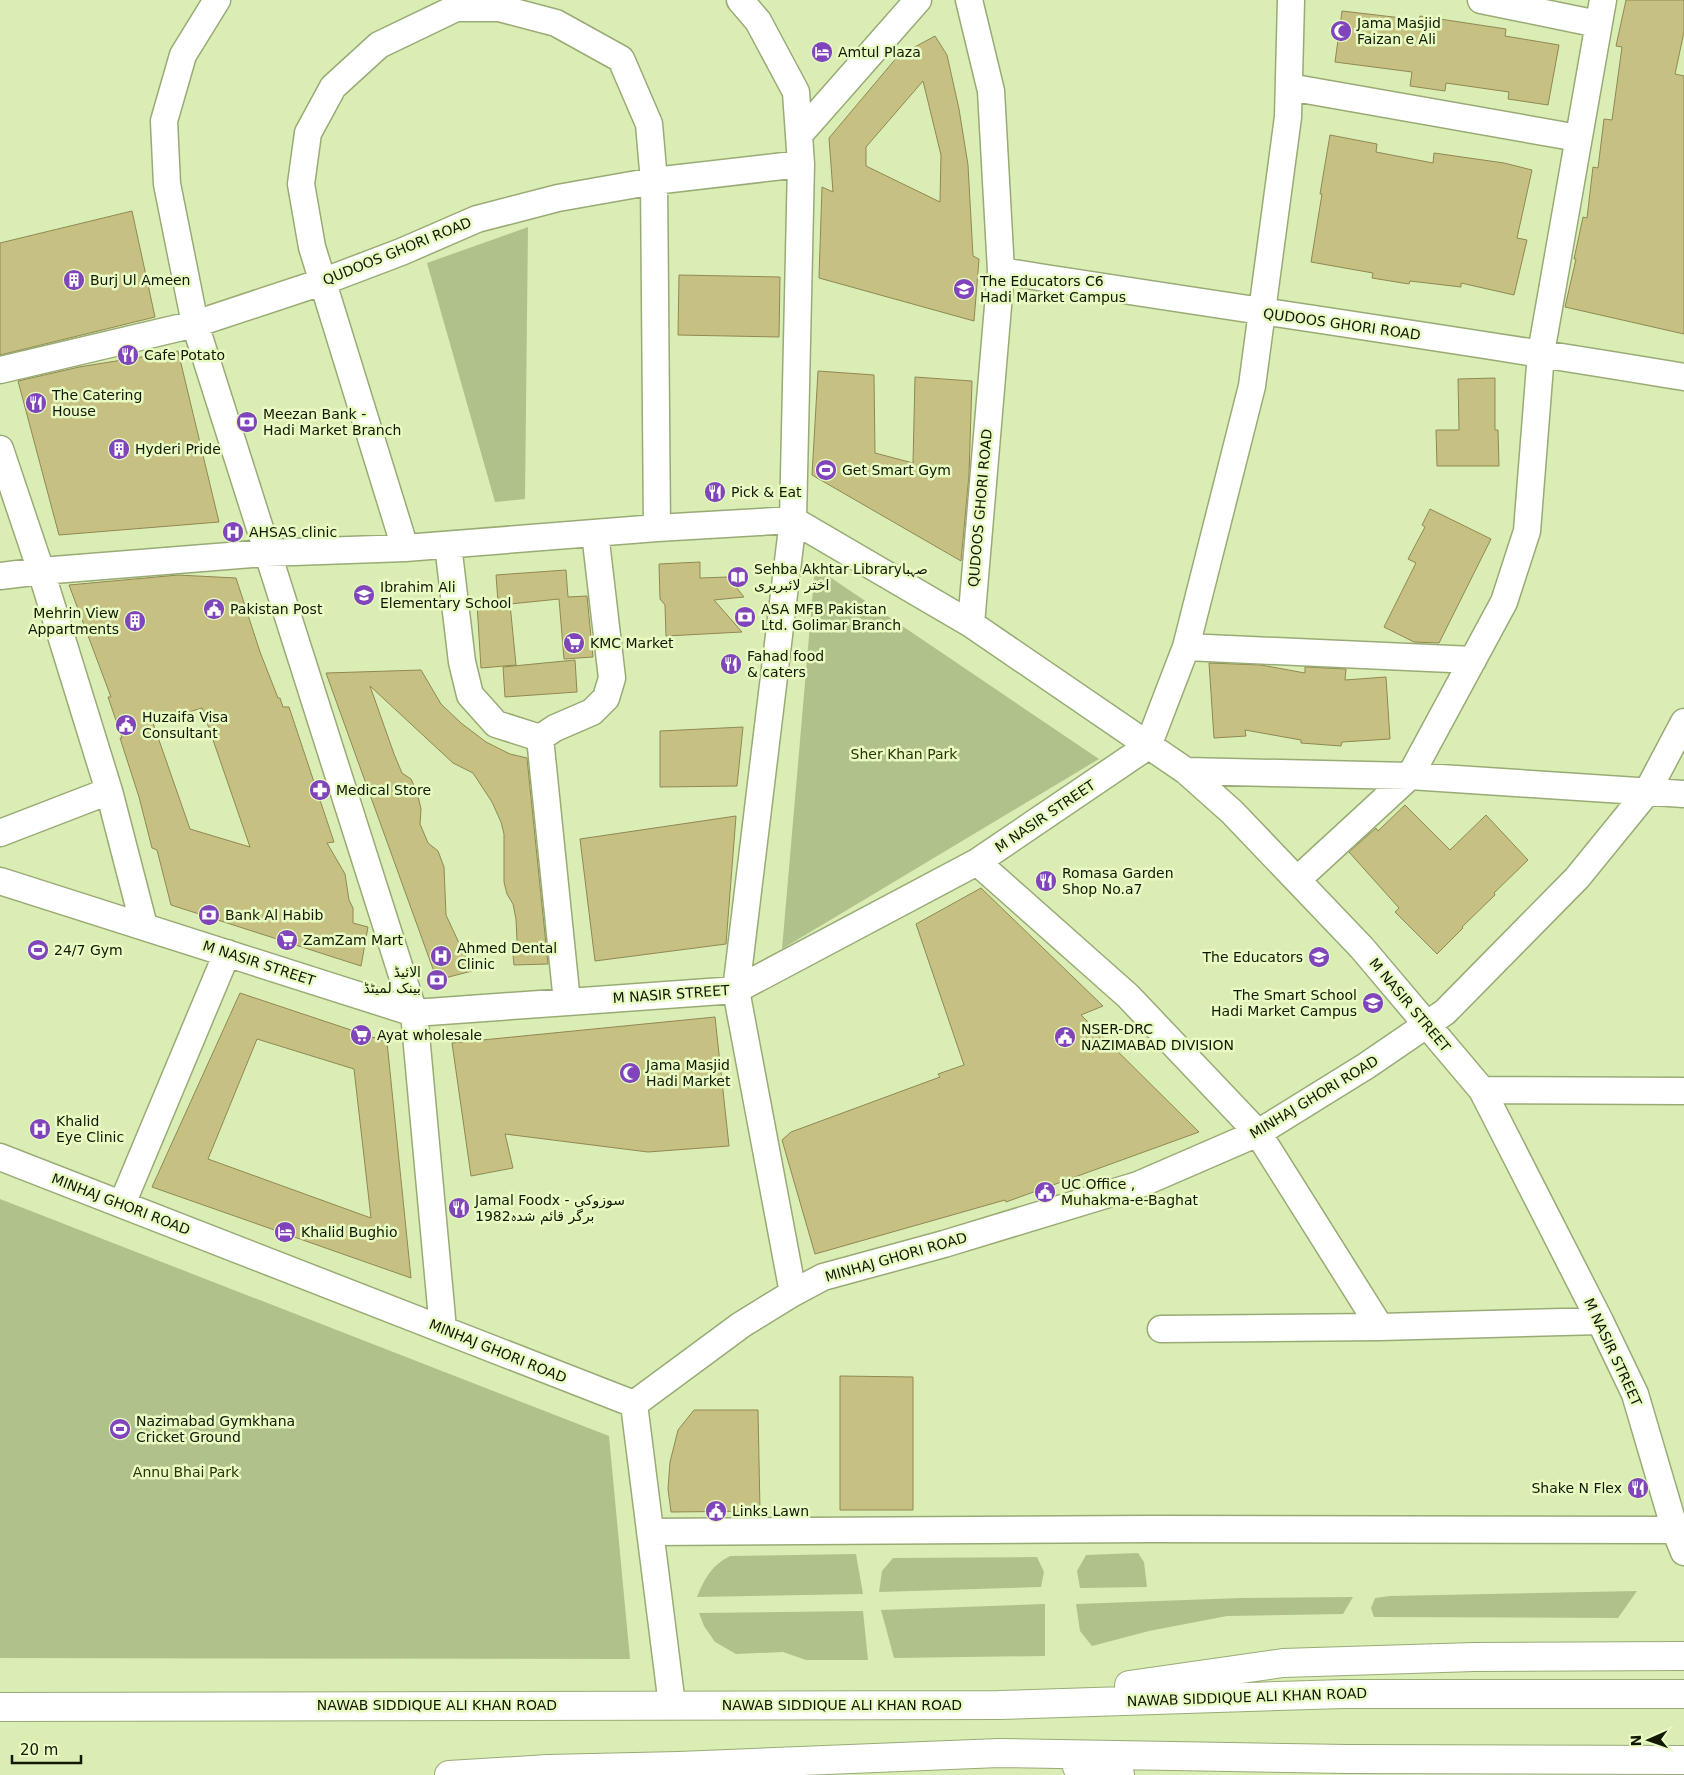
<svg xmlns="http://www.w3.org/2000/svg" width="1684" height="1775" font-family="'DejaVu Sans','Noto Naskh Arabic',sans-serif">
<rect width="100%" height="100%" fill="#daedb5"/>
<!-- green -->
<path fill="#afc28c" d="M528 227 525 499 495 502 427 263Z
M815 567 1099 759 782 949Z
M0 1199 609 1436 630 1659 0 1658Z
M1138 1553 1144 1562 1147 1587 1080 1588 1077 1571 1086 1555Z
M856 1554 863 1594 697 1597C705 1578 711 1566 730 1556Z
M1037 1557 1044 1572 1041 1587 879 1592 882 1571 893 1558Z
M1637 1591 1618 1618 1374 1617 1371 1608 1375 1598 1390 1596Z
M1353 1597 1343 1614 1227 1616 1149 1631 1092 1646 1080 1631 1076 1604 1241 1598Z
M1045 1604V1656L894 1658 881 1610Z
M863 1611 868 1660H806L783 1652 736 1654 715 1642 704 1626 699 1613Z"/>
<!-- building -->
<path fill="#c6c083" stroke="#8f8951" fill-rule="evenodd" d="M1626 0H1684V32L1675 74 1684 76V334L1565 307 1576 259H1574L1583 217 1587 218 1593 167 1598 168 1604 119 1612 120 1622 47 1616 46Z
M1342 11 1419 20 1420 16 1506 29 1505 36 1559 45 1548 105 1508 99 1509 92 1446 83 1445 91 1410 86 1412 72 1335 62Z
M935 36 947 55 959 109 968 165 973 256 979 259 974 321 819 278 822 187 833 192 829 138 898 56ZM923 81 941 155 940 202 866 166V147Z
M1330 135 1377 144 1376 152 1433 163 1434 153 1504 163 1532 170 1517 238 1527 240 1514 295 1461 283V287L1410 281 1409 284 1372 278 1373 273 1311 262 1322 194H1320Z
M132 211 155 317 0 355V243Z
M679 275 780 277 779 337 678 335Z
M178 351 219 522 59 535 18 381 79 367Z
M818 371 874 375 875 453 913 463 915 377 972 381 969 475 961 561 812 475Z
M1495 378V430H1498L1499 466H1437L1436 430H1459L1458 379Z
M1430 509 1491 539 1439 643 1414 642 1384 627 1416 563 1408 559 1425 527 1422 525Z
M700 562V578L728 577 744 597 714 600 742 632 666 636 665 605 660 599 659 564Z
M566 570 568 597 587 596 593 657 564 659 559 599 510 604 516 665 481 668 477 604 498 602 496 575Z
M178 575 236 578 260 652 278 698H280L283 707H289L334 842 327 843 345 874 349 900 353 908V923L368 927 361 966 171 905 157 850 152 848 139 797 120 738H122L108 697H111L69 585ZM202 708 250 847 190 829 153 723Z
M575 660 577 692 505 697 503 667Z
M1209 663 1261 665 1305 673V667L1346 669 1345 680 1386 677 1390 739 1342 742 1341 746 1301 743V740L1245 730 1246 736 1214 738Z
M421 670 441 704 461 723 486 742 510 754 527 758 548 964 514 965 513 955 517 940 516 919 513 904 507 894 504 882V834L501 822 492 802 473 773 453 763 370 686 394 754 402 773 411 779 417 792 421 809 420 824 428 843 438 851 444 867 446 915 472 971 437 980 326 673Z
M743 727 737 786 660 787V731Z
M1405 805 1450 850 1486 815 1528 860 1494 893 1495 895 1462 927 1463 928 1437 954 1395 912 1399 908 1349 852 1376 828 1378 831Z
M736 816 726 944 595 961 580 839Z
M981 888 1103 1006 1081 1015 1199 1132 1006 1202 1005 1200 815 1254 782 1140 791 1132 940 1077 938 1074 964 1065 916 924Z
M240 993 387 1042 411 1278 152 1187ZM257 1039 354 1069 371 1218 208 1159Z
M715 1017 729 1146 648 1152 505 1134 513 1168 471 1176 452 1043Z
M840 1376 913 1377V1510H840Z
M694 1410H758L760 1511 671 1512 668 1489 670 1462 678 1430Z"/>
<g fill="none" stroke-linecap="round" stroke-linejoin="round">
<!-- street casing -->
<g stroke="#99ab75" stroke-width="29">
<path id="street" d="M217 0 183 55 164 121 167 184 195 324 414 1013 443 1329
M740 0 758 21 796 92 801 164 793 520 736 990 793 1293
M969 0 991 91 1001 271 971 624
M1481 0 1598 24
M1289 87 1578 138
M799 135 918 0
M1001 271C1228 307 1457 339 1684 377
M0 370 195 324 322 282 401 252 477 219 558 198 654 181 801 164
M0 449 41 571 109 791 144 926
M448 545 462 662 470 695 496 724 540 738
M405 548 312 247 301 184 308 133 333 87 379 45 456 8H499L556 23 621 59 649 124 654 181 657 528
M0 576 41 571 266 553 405 548 657 528 793 520 971 624 1186 771 1232 812 1362 948 1482 1090 1600 1321 1635 1394 1675 1530 1684 1552
M1186 647 1473 660
M1148 746 1186 647 1252 386 1288 117 1291 0
M1186 771 1410 776 1684 794
M0 833 109 791
M977 862 1128 996 1258 1133 1380 1327
M1297 880 1410 776 1504 602 1527 531 1541 353 1603 0
M0 881 414 1013 736 990 977 862 1148 746
M567 1002 540 738 555 728 592 712 606 698 612 678 595 533
M1482 1090 1684 1091
M0 1157 634 1404
M122 1204 227 953
M1161 1329 1380 1327 1600 1321
M634 1404 741 1325 793 1293 823 1277 944 1244 1138 1185 1258 1133 1366 1066 1445 1012 1577 878 1647 792 1684 722
M634 1404 672 1705
M650 1532 1151 1529 1684 1530"/>
</g>
<!-- primary casing -->
<g stroke="#99ab75" stroke-width="30">
<path id="primary" d="M1129 1685 1283 1663 1474 1657 1684 1656
M0 1707 999 1705 1344 1694H1684
M1077 1767 1120 1775
M449 1775 548 1769 679 1766 999 1753 1347 1759 1684 1760"/>
</g>
<!-- street -->
<use href="#street" stroke="#fff" stroke-width="26"/>
<!-- primary -->
<use href="#primary" stroke="#fff" stroke-width="28"/>
</g>
<!-- icons -->
<defs>
<g id="mosque-disc" transform="scale(1.125)"><circle r="9.5" fill="#8045bb" stroke="#e7fbc2"/><path d="M3.5-4.9A6 6 0 1 0 3.5 4.9A5 5 0 1 1 3.5-4.9Z" fill="#fff"/></g>
<g id="hotel-disc" transform="scale(1.125)"><circle r="9.5" fill="#8045bb" stroke="#e7fbc2"/><path d="M-6-4.5h1.5V1H6V5H4.5V3h-9V5H-6ZM-4 0a1.8 1.8 0 1 1 3.6 0ZM.5 0V-2.5h3Q6-2.5 6 0Z" fill="#fff"/></g>
<g id="building-disc" transform="scale(1.125)"><circle r="9.5" fill="#8045bb" stroke="#e7fbc2"/><path d="M-4-6H4V6H1V3H-1V6H-4ZM-2.5-4.3h1.7v1.8h-1.7ZM.8-4.3h1.7v1.8H.8ZM-2.5-1h1.7V.8h-1.7ZM.8-1h1.7V.8H.8Z" fill="#fff"/></g>
<g id="school-disc" transform="scale(1.125)"><circle r="9.5" fill="#8045bb" stroke="#e7fbc2"/><path d="M0-5L7-2L0 1L-7-2ZM-4 1L0 2.5L4 1V4Q0 6-4 4Z" fill="#fff"/></g>
<g id="restaurant-disc" transform="scale(1.125)"><circle r="9.5" fill="#8045bb" stroke="#e7fbc2"/><path d="M-5-6h1v4h1v-4h1v4h1v-4h1v5L-1.5 .5V6h-2V.5L-5-1ZM5-6V6H3V1.5H1.5Q1.5-4 5-6Z" fill="#fff"/></g>
<g id="bank-disc" transform="scale(1.125)"><circle r="9.5" fill="#8045bb" stroke="#e7fbc2"/><path d="M-6-4H6V4H-6ZM0-2.3a2.3 2.3 0 1 0 0 4.6a2.3 2.3 0 1 0 0-4.6Z" fill="#fff"/></g>
<g id="stadium-disc" transform="scale(1.125)"><circle r="9.5" fill="#8045bb" stroke="#e7fbc2"/><path d="M0-5a6.5 5 0 1 0 0 10a6.5 5 0 1 0 0-10ZM-3.5-1.8h7v3.6h-7Z" fill="#fff"/></g>
<g id="hospital-disc" transform="scale(1.125)"><circle r="9.5" fill="#8045bb" stroke="#e7fbc2"/><path d="M-5-5h3v3.5h4V-5h3V5h-3V1.5h-4V5h-3Z" fill="#fff"/></g>
<g id="library-disc" transform="scale(1.125)"><circle r="9.5" fill="#8045bb" stroke="#e7fbc2"/><path d="M-6-4Q-3-5.5-.7-3.5V5Q-3 3-6 4ZM6-4Q3-5.5 .7-3.5V5Q3 3 6 4Z" fill="#fff"/></g>
<g id="civic-disc" transform="scale(1.125)"><circle r="9.5" fill="#8045bb" stroke="#e7fbc2"/><path d="M-.6-6.5H3V-4.5H.6V-3L4-1V1h2V6H-6V1h2V-1L-.6-3ZM-1.2 2.5V6h2.4V2.5Z" fill="#fff"/></g>
<g id="supermarket-disc" transform="scale(1.125)"><circle r="9.5" fill="#8045bb" stroke="#e7fbc2"/><path d="M-6-5.5h2.5l.6 2H6L4.5 2H-2.5L-4.4-4H-6ZM-1.5 3.2a1.3 1.3 0 1 0 .1 0ZM3 3.2a1.3 1.3 0 1 0 .1 0Z" fill="#fff"/></g>
<g id="pharmacy-disc" transform="scale(1.125)"><circle r="9.5" fill="#8045bb" stroke="#e7fbc2"/><path d="M-2-6h4v4h4v4h-4v4h-4v-4h-4v-4h4Z" fill="#fff"/></g>
</defs>
<g fill-rule="evenodd">
<use href="#mosque-disc" x="1341" y="31"/>
<use href="#hotel-disc" x="822" y="52"/>
<use href="#building-disc" x="74" y="280"/>
<use href="#school-disc" x="964" y="289"/>
<use href="#restaurant-disc" x="128" y="355"/>
<use href="#restaurant-disc" x="36" y="403"/>
<use href="#bank-disc" x="247" y="422"/>
<use href="#building-disc" x="119" y="449"/>
<use href="#stadium-disc" x="826" y="470"/>
<use href="#restaurant-disc" x="715" y="492"/>
<use href="#hospital-disc" x="233" y="532"/>
<use href="#library-disc" x="738" y="577"/>
<use href="#school-disc" x="364" y="595"/>
<use href="#civic-disc" x="214" y="609"/>
<use href="#bank-disc" x="745" y="617"/>
<use href="#building-disc" x="135" y="621"/>
<use href="#supermarket-disc" x="574" y="643"/>
<use href="#restaurant-disc" x="731" y="664"/>
<use href="#civic-disc" x="126" y="725"/>
<use href="#pharmacy-disc" x="320" y="790"/>
<use href="#restaurant-disc" x="1046" y="881"/>
<use href="#bank-disc" x="209" y="915"/>
<use href="#supermarket-disc" x="287" y="940"/>
<use href="#stadium-disc" x="38" y="950"/>
<use href="#hospital-disc" x="441" y="956"/>
<use href="#school-disc" x="1319" y="957"/>
<use href="#bank-disc" x="437" y="980"/>
<use href="#school-disc" x="1373" y="1003"/>
<use href="#supermarket-disc" x="361" y="1035"/>
<use href="#civic-disc" x="1065" y="1037"/>
<use href="#mosque-disc" x="630" y="1073"/>
<use href="#hospital-disc" x="40" y="1129"/>
<use href="#civic-disc" x="1045" y="1192"/>
<use href="#restaurant-disc" x="459" y="1208"/>
<use href="#hotel-disc" x="285" y="1232"/>
<use href="#stadium-disc" x="120" y="1429"/>
<use href="#restaurant-disc" x="1638" y="1488"/>
<use href="#civic-disc" x="716" y="1511"/>
</g>
<g text-anchor="middle" stroke-width="5" stroke-linejoin="round" paint-order="stroke">
<!-- poi labels -->
<g font-size="14" fill="#121804" stroke="#e7fbc2" text-anchor="start">
<text x="1357" y="28">Jama Masjid<tspan x="1357" dy="16">Faizan e Ali</tspan></text>
<text x="838" y="57">Amtul Plaza</text>
<text x="90" y="285">Burj Ul Ameen</text>
<text x="980" y="286">The Educators C6<tspan x="980" dy="16">Hadi Market Campus</tspan></text>
<text x="144" y="360">Cafe Potato</text>
<text x="52" y="400">The Catering<tspan x="52" dy="16">House</tspan></text>
<text x="263" y="419">Meezan Bank -<tspan x="263" dy="16">Hadi Market Branch</tspan></text>
<text x="135" y="454">Hyderi Pride</text>
<text x="842" y="475">Get Smart Gym</text>
<text x="731" y="497">Pick &amp; Eat</text>
<text x="249" y="537">AHSAS clinic</text>
<text x="754" y="574">Sehba Akhtar Libraryصہبا<tspan x="754" dy="16">اختر لائبریری</tspan></text>
<text x="380" y="592">Ibrahim Ali<tspan x="380" dy="16">Elementary School</tspan></text>
<text x="230" y="614">Pakistan Post</text>
<text x="761" y="614">ASA MFB Pakistan<tspan x="761" dy="16">Ltd. Golimar Branch</tspan></text>
<text x="119" y="618" text-anchor="end">Mehrin View<tspan x="119" dy="16">Appartments</tspan></text>
<text x="590" y="648">KMC Market</text>
<text x="747" y="661">Fahad food<tspan x="747" dy="16">&amp; caters</tspan></text>
<text x="142" y="722">Huzaifa Visa<tspan x="142" dy="16">Consultant</tspan></text>
<text x="336" y="795">Medical Store</text>
<text x="1062" y="878">Romasa Garden<tspan x="1062" dy="16">Shop No.a7</tspan></text>
<text x="225" y="920">Bank Al Habib</text>
<text x="303" y="945">ZamZam Mart</text>
<text x="457" y="953">Ahmed Dental<tspan x="457" dy="16">Clinic</tspan></text>
<text x="54" y="955">24/7 Gym</text>
<text x="1303" y="962" text-anchor="end">The Educators</text>
<text x="421" y="977" text-anchor="end">الائیڈ<tspan x="421" dy="16">بینک لمیٹڈ</tspan></text>
<text x="1357" y="1000" text-anchor="end">The Smart School<tspan x="1357" dy="16">Hadi Market Campus</tspan></text>
<text x="1081" y="1034">NSER-DRC<tspan x="1081" dy="16">NAZIMABAD DIVISION</tspan></text>
<text x="377" y="1040">Ayat wholesale</text>
<text x="646" y="1070">Jama Masjid<tspan x="646" dy="16">Hadi Market</tspan></text>
<text x="56" y="1126">Khalid<tspan x="56" dy="16">Eye Clinic</tspan></text>
<text x="1061" y="1189">UC Office ,<tspan x="1061" dy="16">Muhakma-e-Baghat</tspan></text>
<text x="475" y="1205">Jamal Foodx - سوزوکی<tspan x="475" dy="16">برگر قائم شدہ1982</tspan></text>
<text x="301" y="1237">Khalid Bughio</text>
<text x="136" y="1426">Nazimabad Gymkhana<tspan x="136" dy="16">Cricket Ground</tspan></text>
<text x="1622" y="1493" text-anchor="end">Shake N Flex</text>
<text x="732" y="1516">Links Lawn</text>
</g>
<!-- street labels -->
<g font-size="14" fill="#121804" stroke="#e7fbc2">
<text transform="translate(397 251) rotate(-22)" y="5">QUDOOS GHORI ROAD</text>
<text transform="translate(1342 324) rotate(8)" y="5">QUDOOS GHORI ROAD</text>
<text transform="translate(980 508) rotate(-85)" y="5">QUDOOS GHORI ROAD</text>
<text transform="translate(1045 816) rotate(-34)" y="5">M NASIR STREET</text>
<text transform="translate(259 963) rotate(18)" y="5">M NASIR STREET</text>
<text transform="translate(671 994) rotate(-4)" y="5">M NASIR STREET</text>
<text transform="translate(1410 1005) rotate(50)" y="5">M NASIR STREET</text>
<text transform="translate(1314 1097) rotate(-31)" y="5">MINHAJ GHORI ROAD</text>
<text transform="translate(121 1204) rotate(21)" y="5">MINHAJ GHORI ROAD</text>
<text transform="translate(896 1257) rotate(-16)" y="5">MINHAJ GHORI ROAD</text>
<text transform="translate(498 1351) rotate(22)" y="5">MINHAJ GHORI ROAD</text>
<text transform="translate(1613 1352) rotate(65)" y="5">M NASIR STREET</text>
<text transform="translate(1247 1697) rotate(-2)" y="5">NAWAB SIDDIQUE ALI KHAN ROAD</text>
<text x="437" y="1710">NAWAB SIDDIQUE ALI KHAN ROAD</text>
<text x="842" y="1710">NAWAB SIDDIQUE ALI KHAN ROAD</text>
</g>
<!-- park labels -->
<g font-size="14" fill="#293509" stroke="#e7fbc2">
<text x="904" y="759">Sher Khan Park</text>
<text x="186" y="1477">Annu Bhai Park</text>
</g>
</g>
<!-- north arrow -->
<g transform="translate(1649 1740) rotate(268)" stroke="#e7fbc2" stroke-width="4" paint-order="stroke">
<path d="M0-4L9 19L0 12L-9 19Z" fill="#121804"/>
<text y="-8" font-size="14" font-weight="bold" text-anchor="middle" fill="#121804">N</text>
</g>
<!-- scale -->
<path d="M12 1755v8h69v-8" fill="none" stroke="#121804" stroke-width="2.5"/>
<text x="20" y="1755" font-size="15" fill="#121804" stroke="#e7fbc2" stroke-width="4" paint-order="stroke">20 m</text>
</svg>
